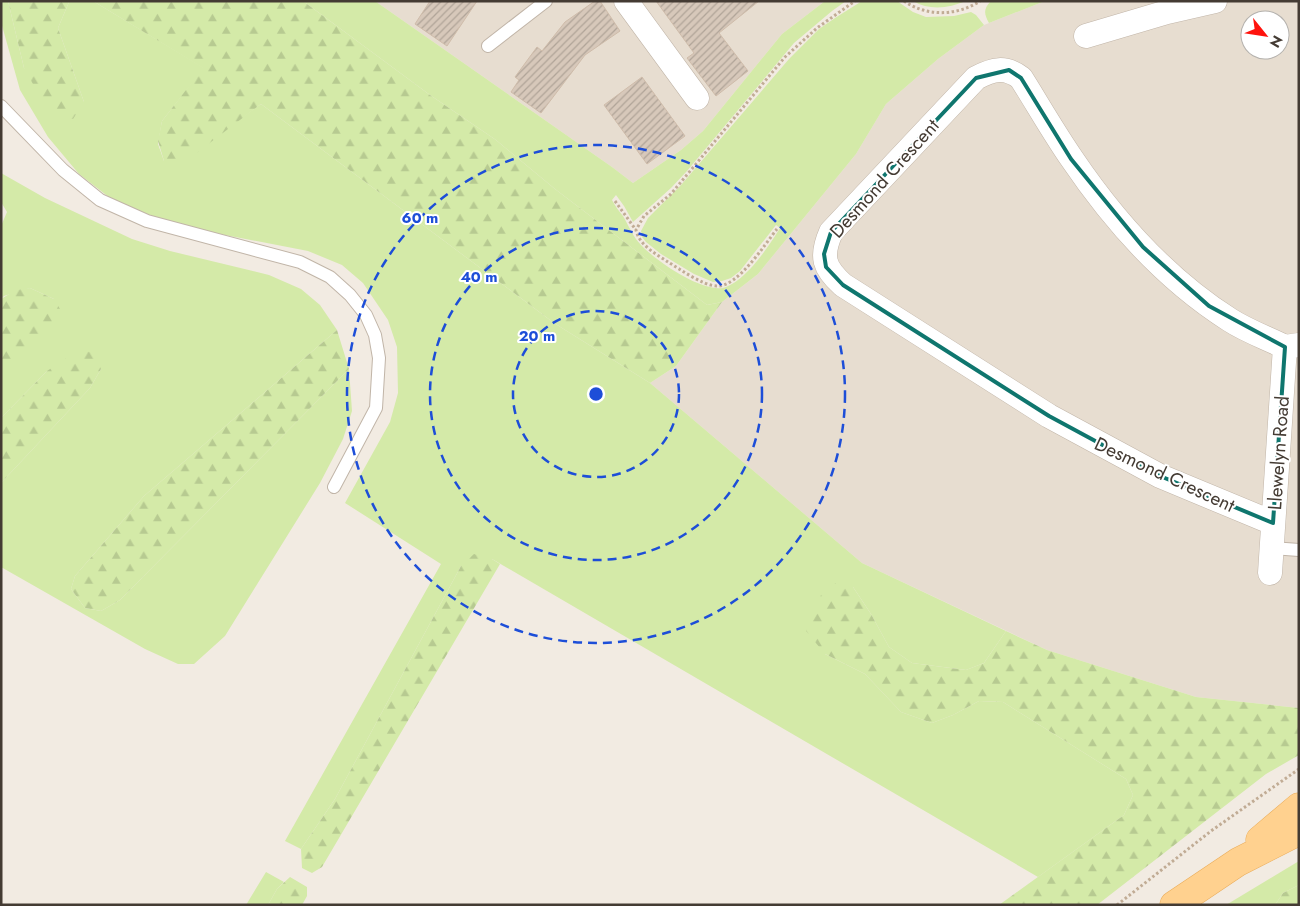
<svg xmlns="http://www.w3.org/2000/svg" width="1300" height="906" font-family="Jost,sans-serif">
<defs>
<pattern id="forest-firs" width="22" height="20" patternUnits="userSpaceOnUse" patternTransform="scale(1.25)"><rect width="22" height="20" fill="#d4eaa8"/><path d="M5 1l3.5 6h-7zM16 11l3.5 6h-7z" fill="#b7ca91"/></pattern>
<pattern id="building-hatch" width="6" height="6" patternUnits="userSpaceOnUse" patternTransform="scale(1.25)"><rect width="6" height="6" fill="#d7c8ba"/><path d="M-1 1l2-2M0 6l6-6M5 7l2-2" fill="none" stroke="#b0a498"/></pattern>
</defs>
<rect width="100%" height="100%" fill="#f2ebe2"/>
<!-- residential -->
<path fill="#e7ddd0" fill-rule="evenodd" d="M375 1H825L782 34 703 131 681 150 633 183 612 167Z
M1045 1H1299V708L1196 697 1047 650 862 563 650 383 676 366 722 302 758 274 856 154 886 104 938 59 984 25ZM1250 20H1280V50H1250Z"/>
<!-- grass -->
<path fill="#d4eaa8" d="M1 1H8L24 68 84 102 58 28 69 2 71 1H93L204 68 162 121 158 144 164 161 229 127 261 104 554 323 650 383 862 563 1006 631 984 663 966 670 912 663 889 647 871 614 853 587 825 654 865 674 901 712 932 723 953 715 979 701 1003 702 1126 779 1133 795 1124 815 1038 877 492 559 461 566 335 799 301 849 285 841 441 564 345 503 390 422 398 393 397 347 388 320 363 283 342 265 308 251 199 230 155 219 114 201 79 174 48 137 20 90 1 22Z
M303 1H375L612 167 633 183 681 150 703 131 782 34 825 1H846L832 11 794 43 687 171 671 188 633 222 624 206 616 195 612 200C615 206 619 211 623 216 629 226 633 237 641 245 656 261 700 291 722 288 744 284 769 246 780 228L776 225 740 271 731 278 722 281 713 282 694 274 661 254 646 242 642 237 641 231 648 218 681 185 789 59 819 29 835 18 862 1H897L913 12 926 17 954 16 971 12 976 15 984 25 938 59 886 104 856 154 758 274 722 302 707 305 555 189 496 140 430 95Z
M913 1H966C949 8 930 11 913 1Z
M991 1H1045L989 23C984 14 983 9 991 1Z
M1 173 45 198 132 239 170 251 269 275 301 289 320 305 337 330 144 496 75 576 71 589 85 608 101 611 120 600 349 369 352 411 343 439 320 483 225 636 194 664H178L145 649 1 567V483L90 388 101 369 47 371 1 418V380L54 299 30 288 4 296 1 299V226L7 212 1 202Z
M1299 861V885L1283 893 1275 905H1226Z
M266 872 284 882 277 889 268 905H246Z"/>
<!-- forest -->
<path fill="url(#forest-firs)" d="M8 1H71L69 2 58 28 84 102 73 119 52 118 24 68Z
M93 1H303L430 95 496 140 555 189 707 305 722 302 676 366 650 383 554 323 261 104 186 161H164L158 141 162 121 203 68Z
M30 288 54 299 63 314 54 329 1 380V299L16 290Z
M337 330 349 369 120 600 101 611 85 608 71 589 75 576 144 496Z
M86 351 94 353 101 369 90 388 1 483V418L47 371 68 357Z
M474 554 492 559 500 564 322 867 312 873 302 868 301 849 335 799 461 566Z
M837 582 853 587 871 614 889 647 912 663 966 670 984 663 1006 631 1047 650 1196 697 1299 708V755L1266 774 1097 905H999L1124 815 1133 795 1126 779 1003 702 979 701 953 715 932 723 901 712 865 674 825 654 806 631 821 595Z
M290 877 307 887V896L302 905H268L277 889Z
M1299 885V905H1275L1283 893Z"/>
<!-- building -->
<path fill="url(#building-hatch)" stroke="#cfbcaa" d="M430 1H477L447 46 415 24Z
M595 1H600L620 31 585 55 541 113 511 92 519 80 515 77 537 47 542 51 565 22Z
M656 1H759L719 33 748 71 716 96 687 58 694 53Z
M642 77 685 136 647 164 604 105Z"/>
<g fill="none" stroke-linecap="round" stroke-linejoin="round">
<!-- lane casing -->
<g stroke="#c1b5a8" stroke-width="14">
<path id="lane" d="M488 46 546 1
M1 106 63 170 100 200 147 221 300 262 330 277 350 295 366 315 375 335 379 358 376 408 334 487
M1272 548 1299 550"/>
</g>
<!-- street casing -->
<g stroke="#c1b5a8" stroke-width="25">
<path id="street" d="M626 1 697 98
M1086 36 1167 12 1215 1
M1273 523 1160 476 1049 416 843 285C824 268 820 257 831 232L976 78C993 69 1005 66 1021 78 1038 105 1054 133 1072 159 1114 221 1167 280 1230 320 1247 331 1267 338 1285 347
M1270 573 1285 347 1299 345"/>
</g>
<!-- primary casing -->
<g stroke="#eaac59" stroke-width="29">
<path id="primary" d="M1260 840 1299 807
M1174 905 1238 862 1299 831"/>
</g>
<!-- path -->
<path stroke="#c1ac95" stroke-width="3" stroke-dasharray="2.5 2.5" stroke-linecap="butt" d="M904 1C927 17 957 16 980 1
M615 201 636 230
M777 229C765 244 738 287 717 286 703 286 680 269 668 262 656 254 639 245 636 230L644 216 671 194 785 57 817 28 855 1
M1117 905 1211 831 1299 769"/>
<!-- lane -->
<use href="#lane" stroke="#fff" stroke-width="12"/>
<!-- street -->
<use href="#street" stroke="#fff" stroke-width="24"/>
<!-- primary -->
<use href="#primary" stroke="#ffd18f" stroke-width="28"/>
</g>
<!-- marked area -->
<path fill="none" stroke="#0f766e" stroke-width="4" stroke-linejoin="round" d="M1009 70 1021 78 1071 159 1143 247 1209 306 1285 347 1273 523 1160 476 1049 416 843 285 826 267 824 254 831 232 976 78Z"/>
<!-- distance rings -->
<g fill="none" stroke="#1d4ed8" stroke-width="2.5" stroke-dasharray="9 6">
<circle cx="596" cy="394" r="83"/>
<circle cx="596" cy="394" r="166"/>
<circle cx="596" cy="394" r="249"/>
</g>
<g text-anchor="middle" stroke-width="4" stroke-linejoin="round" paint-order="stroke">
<!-- street labels -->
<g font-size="19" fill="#443b33" stroke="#fff">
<text transform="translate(884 178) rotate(-48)" y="7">Desmond Crescent</text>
<text transform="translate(1278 453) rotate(-86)" y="7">Llewelyn Road</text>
<text transform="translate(1165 474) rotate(25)" y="7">Desmond Crescent</text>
</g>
</g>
<circle cx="596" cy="394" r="8" fill="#1d4ed8" stroke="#fff" stroke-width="2.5"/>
<g font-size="15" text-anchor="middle" font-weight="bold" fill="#1d4ed8" stroke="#fff" stroke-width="4" stroke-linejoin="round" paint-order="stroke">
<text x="420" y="223">60 m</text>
<text x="479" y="282">40 m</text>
<text x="537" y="341">20 m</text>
</g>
<!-- border -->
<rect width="1300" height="906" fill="none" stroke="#443b33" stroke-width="5"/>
<!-- north arrow -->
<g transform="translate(1265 35) rotate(120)"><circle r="24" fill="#ffffff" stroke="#b4b1ad"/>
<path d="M0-4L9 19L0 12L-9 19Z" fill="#ff130d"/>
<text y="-8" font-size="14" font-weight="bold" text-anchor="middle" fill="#443b33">N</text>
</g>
</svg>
